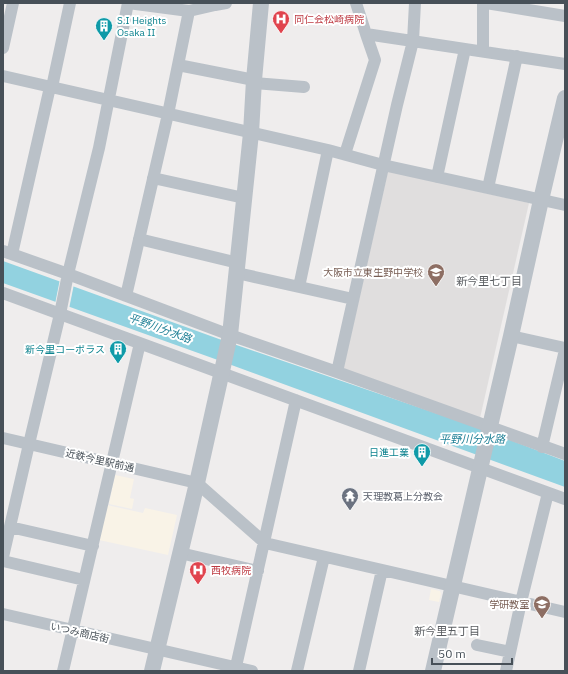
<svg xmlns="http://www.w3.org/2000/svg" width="568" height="674" font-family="'IBM Plex Sans','Noto Sans JP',sans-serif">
<rect width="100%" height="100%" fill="#efeded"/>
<!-- commercial -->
<path fill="#f9f3e7" d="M115 475 134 479 130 498 134 499 132 509 109 504Z
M107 505 143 513 145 508 177 515 168 555 99 540Z
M431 589 440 591 441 594 439 602 429 600Z"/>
<!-- education -->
<path fill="#e0dede" d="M388 171 529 203 480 418 343 370Z"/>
<!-- water -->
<path fill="#92d2e0" d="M3 261 219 339 479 428 565 461V487L215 359 3 283Z"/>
<!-- pier -->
<path fill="#efeded" d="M60 279 74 284 69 309 55 304Z"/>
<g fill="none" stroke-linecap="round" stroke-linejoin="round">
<!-- minor -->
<path stroke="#bac1c8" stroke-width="12" d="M128 3 189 11 215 5 226 3
M356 3 366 34 565 64
M486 3 565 16
M3 48 13 3
M483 51V3
M178 65 254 80
M3 76 328 150 383 165 565 205
M254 83 304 87
M52 87 70 3
M345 154 375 60 366 34
M437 177 465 49
M153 178 244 198
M488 188 517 56
M139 239 238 263
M3 251 68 274 230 335 337 372 565 454
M12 254 50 87
M237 273 353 299
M299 287 328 150
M3 293 565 499
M126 296 168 114 189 11
M511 336 565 348
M337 372 397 105 413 41 415 3
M3 438 197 483 265 543 452 586 565 612
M542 447 565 350
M10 527 93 546
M180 553 258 571
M3 557 29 444 60 314 68 274 99 148 128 3
M3 561 84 580
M3 614 252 671
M477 645 510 652
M63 671 140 343
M235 671 296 400
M297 671 324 557
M359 671 382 570
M506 671 521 602 548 493"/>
<!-- tertiary -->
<path stroke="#bac1c8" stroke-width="16" d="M152 671 197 483 230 335 251 133 254 80 261 3
M433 671 511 336 541 200 565 98"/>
</g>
<!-- icons -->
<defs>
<g id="hospital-pin" transform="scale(0.9)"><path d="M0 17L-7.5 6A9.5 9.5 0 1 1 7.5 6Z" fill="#e0444e" stroke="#fff"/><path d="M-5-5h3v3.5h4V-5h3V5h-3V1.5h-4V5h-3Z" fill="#fff"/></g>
<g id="building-pin" transform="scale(0.9)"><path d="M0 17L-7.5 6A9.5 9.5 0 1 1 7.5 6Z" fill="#0f9aa8" stroke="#fff"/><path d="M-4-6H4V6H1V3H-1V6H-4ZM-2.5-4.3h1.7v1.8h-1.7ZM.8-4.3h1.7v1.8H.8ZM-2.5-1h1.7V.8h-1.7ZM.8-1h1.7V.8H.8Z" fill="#fff"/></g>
<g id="school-pin" transform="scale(0.9)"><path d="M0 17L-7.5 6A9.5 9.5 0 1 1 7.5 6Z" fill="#8d6e63" stroke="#fff"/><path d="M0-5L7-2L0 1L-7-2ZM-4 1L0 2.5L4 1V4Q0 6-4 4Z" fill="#fff"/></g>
<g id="temple-pin" transform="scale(0.9)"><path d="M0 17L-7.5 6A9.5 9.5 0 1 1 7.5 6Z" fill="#6b7280" stroke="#fff"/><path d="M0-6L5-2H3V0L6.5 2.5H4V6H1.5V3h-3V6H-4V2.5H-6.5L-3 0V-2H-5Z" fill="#fff"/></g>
</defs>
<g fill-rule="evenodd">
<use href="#hospital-pin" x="281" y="19"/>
<use href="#building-pin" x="104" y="26"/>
<use href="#school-pin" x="436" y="272"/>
<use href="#building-pin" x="118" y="349"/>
<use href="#building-pin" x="422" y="452"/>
<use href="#temple-pin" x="350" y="496"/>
<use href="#hospital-pin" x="198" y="570"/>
<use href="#school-pin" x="542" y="604"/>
</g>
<g text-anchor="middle" stroke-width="4" stroke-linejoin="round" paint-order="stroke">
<!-- health labels -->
<g font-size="10" fill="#be3a42" stroke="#fff" text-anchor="start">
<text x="294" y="23">同仁会松崎病院</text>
<text x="211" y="574">西牧病院</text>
</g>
<!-- culture labels -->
<g font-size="10" fill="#0d838f" stroke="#fff" text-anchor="end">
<text x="117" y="24" text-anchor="start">S.I Heights<tspan x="117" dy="12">Osaka II</tspan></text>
<text x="105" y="353">新今里コーポラス</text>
<text x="409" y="456">日進工業</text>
</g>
<!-- education labels -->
<g font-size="10" fill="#785e54" stroke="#fff" text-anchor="end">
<text x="423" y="276">大阪市立東生野中学校</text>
<text x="529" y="608">学研教室</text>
</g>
<!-- street labels -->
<g font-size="10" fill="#475058" stroke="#fff">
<text transform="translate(100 460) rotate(13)" y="4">近鉄今里駅前通</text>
<text transform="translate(80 632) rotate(13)" y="4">いつみ商店街</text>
</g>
<!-- worship labels -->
<g font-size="10" fill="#5b616d" stroke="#fff" text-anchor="start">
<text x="363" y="500">天理教葛上分教会</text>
</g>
<!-- neighbourhood labels -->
<g font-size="11" fill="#5a5d61" stroke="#fff">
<text x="489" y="285">新今里七丁目</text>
<text x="447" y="635">新今里五丁目</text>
</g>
<!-- water labels -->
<g font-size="11" font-style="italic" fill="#1d7f95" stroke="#fff">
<text transform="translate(160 328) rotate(20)" y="4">平野川分水路</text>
<text x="472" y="443">平野川分水路</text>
</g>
</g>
<!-- border -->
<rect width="568" height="674" fill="none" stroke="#475058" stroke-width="8"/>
<!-- scale -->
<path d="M432 658v6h80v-6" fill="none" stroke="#475058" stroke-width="2"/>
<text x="438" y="658" font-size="12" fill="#475058" stroke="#ffffff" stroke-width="3" paint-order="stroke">50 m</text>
</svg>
